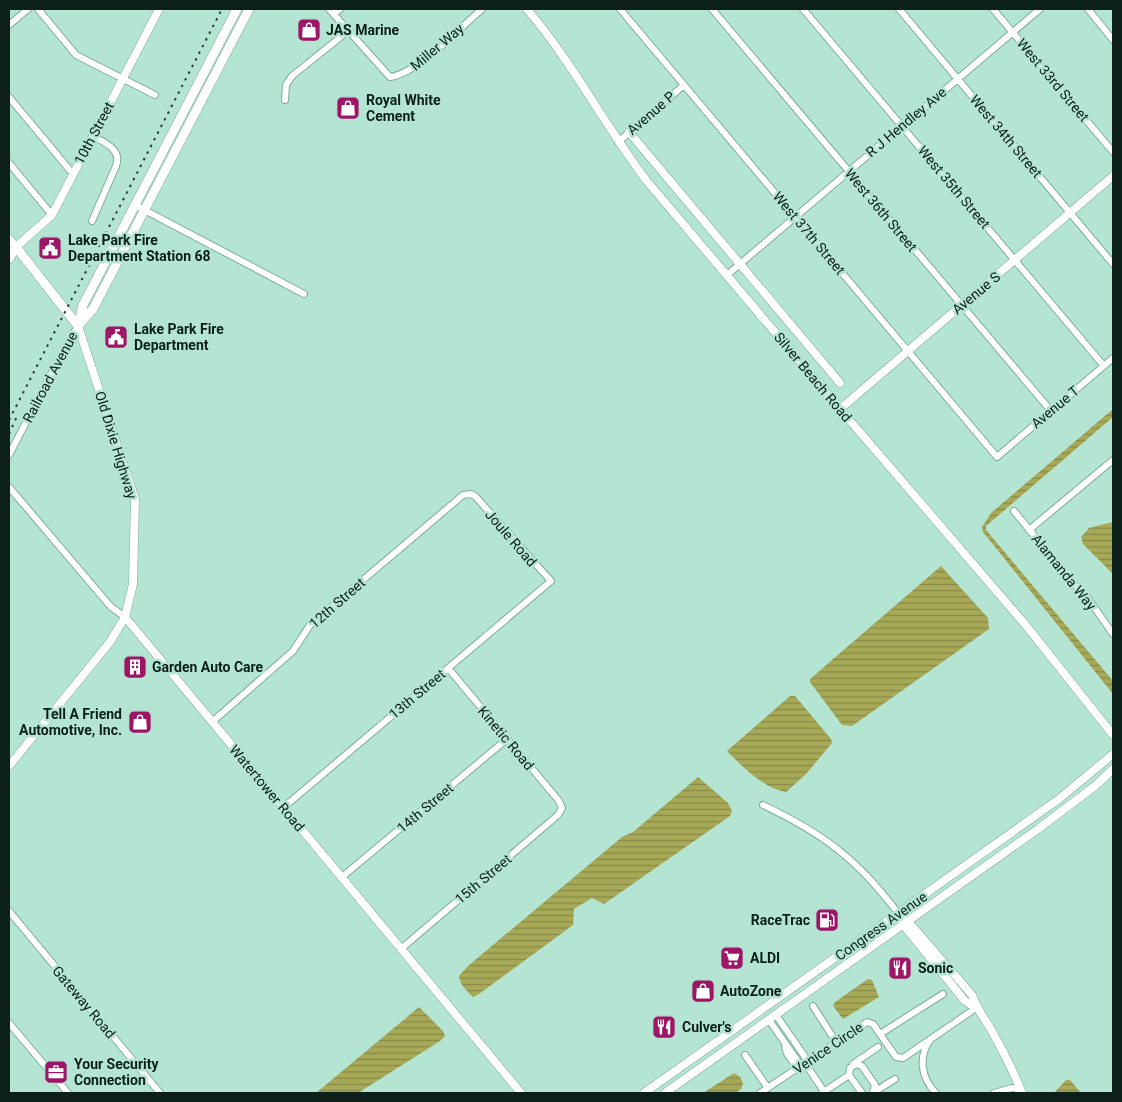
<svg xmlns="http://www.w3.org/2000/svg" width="1122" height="1102" font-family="Roboto,sans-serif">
<defs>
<pattern id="water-rules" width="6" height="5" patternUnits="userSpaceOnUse" patternTransform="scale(1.25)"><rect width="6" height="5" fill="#a7a957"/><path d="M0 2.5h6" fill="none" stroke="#868947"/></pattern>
</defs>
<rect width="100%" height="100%" fill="#b4e5d3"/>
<!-- water -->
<path fill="url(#water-rules)" d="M1113 409V417L986 526V530L1113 681V694L983 532 982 527 991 513Z
M1113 522V574L1083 544 1081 537 1089 528Z
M941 566 988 618 989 629 852 726 842 725 810 682V679Z
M790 696H795L831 739 832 743 806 774 786 792C765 789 741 766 727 751Z
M698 777 728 803 732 811 730 816 604 904 592 898 574 909 573 925 479 994 473 997C467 991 460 985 459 976L468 966 622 837 633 832Z
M868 979 872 980 879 997 843 1019 833 1006 835 1002Z
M419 1007 443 1031 445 1036 440 1041 358 1093H316Z
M734 1073 740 1077 743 1083 741 1089 735 1093H703Z
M1066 1080H1070L1081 1093H1054Z"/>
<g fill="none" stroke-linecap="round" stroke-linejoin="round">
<!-- minor casing -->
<g stroke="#7cac9b" stroke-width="8">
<path id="minor" d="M38 9 76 55 155 95
M329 9 390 77C418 73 459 29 482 9
M620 9 997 457 1113 358
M712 9 1051 411
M803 9 1104 366
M899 9 1113 264
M993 9 1113 152
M1088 9 1113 40
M334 14 340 9
M9 25 28 9
M9 97 73 174
M285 100 286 85 292 76 348 31
M618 142 684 85
M9 163 52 215
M135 205 304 294
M92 221 116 166C122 149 105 143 93 136
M727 275 1040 9
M9 455 63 351 78 326
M9 487 111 607 125 617
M1014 511 1072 582 1087 597 1113 634
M1029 530 1113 460
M212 722 293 651 310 625 463 495 471 494 475 496 551 581 284 807
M763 805C824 834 857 859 898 913
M342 877 507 739
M9 911 160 1093
M402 948 558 815 562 808 559 801 448 668
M813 1006 836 1042
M776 1015 805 1057V1063L825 1093
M769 1020 799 1063H805
M9 1023 68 1093
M880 1034 943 994
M930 1040C918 1057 921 1078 936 1093
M785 1043C785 1052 788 1056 794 1063H799
M745 1055 768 1088
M853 1064 878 1047
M874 1092 895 1079
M760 1093 867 1022 873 1024 896 1057 903 1058 976 1008
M822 1093 849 1075
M862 1093 849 1075 850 1068 856 1064 862 1066 875 1085 873 1093
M994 1093 1012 1088 1020 1089 1018 1093"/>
</g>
<!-- tertiary casing -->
<g stroke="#7cac9b" stroke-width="9">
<path id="tertiary" d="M527 9C572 62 604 124 646 180L840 409 1024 623 1113 735
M629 132 840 383
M9 239 16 247 52 215 159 9
M840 409 1113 176
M125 617 521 1093
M9 766 110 642 125 617 133 584 135 499 78 326
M906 919 972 995C977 1010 986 1020 993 1033 1004 1053 1014 1072 1022 1093
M901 922 965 1001 976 1008
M644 1093 1059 799 1113 754
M665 1093 1038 829 1095 786 1113 769"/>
</g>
<!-- secondary casing -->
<g stroke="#7cac9b" stroke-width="10">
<path id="secondary" d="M16 247 78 326
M9 259 16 247
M79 323 83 305 237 9
M78 326 93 309 249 9"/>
</g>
<!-- minor -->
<use href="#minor" stroke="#fff" stroke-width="6"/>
<!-- tertiary -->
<use href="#tertiary" stroke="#fff" stroke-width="8"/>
<!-- secondary -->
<use href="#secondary" stroke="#fff" stroke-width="9"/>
<!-- rail -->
<path stroke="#294139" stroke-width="2" stroke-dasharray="2.5 5" stroke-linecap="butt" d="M9 420 222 9
M9 434 18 414"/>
</g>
<!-- icons -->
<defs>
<g id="shop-square" transform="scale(1.25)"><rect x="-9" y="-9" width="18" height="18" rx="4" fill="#9c1566" stroke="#b4e5d3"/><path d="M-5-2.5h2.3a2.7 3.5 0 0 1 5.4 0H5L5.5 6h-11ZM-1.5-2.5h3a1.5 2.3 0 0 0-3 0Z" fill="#fff"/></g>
<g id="civic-square" transform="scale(1.25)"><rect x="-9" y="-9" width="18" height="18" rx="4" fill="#9c1566" stroke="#b4e5d3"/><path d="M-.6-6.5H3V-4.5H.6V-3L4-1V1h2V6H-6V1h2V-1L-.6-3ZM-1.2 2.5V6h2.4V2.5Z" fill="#fff"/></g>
<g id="building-square" transform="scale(1.25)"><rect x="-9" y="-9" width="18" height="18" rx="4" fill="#9c1566" stroke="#b4e5d3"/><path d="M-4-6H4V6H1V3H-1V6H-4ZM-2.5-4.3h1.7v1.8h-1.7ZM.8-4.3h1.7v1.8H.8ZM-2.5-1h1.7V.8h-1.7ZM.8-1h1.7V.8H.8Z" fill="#fff"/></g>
<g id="fuel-square" transform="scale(1.25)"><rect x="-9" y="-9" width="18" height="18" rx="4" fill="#9c1566" stroke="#b4e5d3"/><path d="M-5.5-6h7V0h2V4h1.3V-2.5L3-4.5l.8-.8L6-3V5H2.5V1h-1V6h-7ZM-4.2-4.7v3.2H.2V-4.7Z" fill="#fff"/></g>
<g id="supermarket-square" transform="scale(1.25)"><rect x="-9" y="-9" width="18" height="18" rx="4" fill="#9c1566" stroke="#b4e5d3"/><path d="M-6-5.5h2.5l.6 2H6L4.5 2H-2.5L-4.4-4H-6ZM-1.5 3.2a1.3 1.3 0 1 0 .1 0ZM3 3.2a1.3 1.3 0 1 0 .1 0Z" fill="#fff"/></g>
<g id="restaurant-square" transform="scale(1.25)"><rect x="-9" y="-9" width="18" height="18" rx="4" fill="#9c1566" stroke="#b4e5d3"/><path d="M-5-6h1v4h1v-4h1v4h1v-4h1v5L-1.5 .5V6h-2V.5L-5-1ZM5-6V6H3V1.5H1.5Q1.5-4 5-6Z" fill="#fff"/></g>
<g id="office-square" transform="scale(1.25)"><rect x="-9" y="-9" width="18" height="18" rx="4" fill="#9c1566" stroke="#b4e5d3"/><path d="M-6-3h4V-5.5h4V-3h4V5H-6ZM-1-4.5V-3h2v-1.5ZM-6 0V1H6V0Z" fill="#fff"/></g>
</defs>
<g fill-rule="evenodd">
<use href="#shop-square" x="309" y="30"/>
<use href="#shop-square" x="348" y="108"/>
<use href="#civic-square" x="50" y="248"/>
<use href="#civic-square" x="116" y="337"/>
<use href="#building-square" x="135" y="667"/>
<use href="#shop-square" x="140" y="722"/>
<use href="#fuel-square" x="827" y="920"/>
<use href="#supermarket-square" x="732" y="958"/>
<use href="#restaurant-square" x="900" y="968"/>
<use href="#shop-square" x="703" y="991"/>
<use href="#restaurant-square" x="664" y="1027"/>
<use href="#office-square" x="56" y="1072"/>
</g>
<g text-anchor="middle" stroke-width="5" stroke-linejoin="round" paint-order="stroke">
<!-- poi labels -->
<g font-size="14" font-weight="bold" fill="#0c1f19" stroke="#b4e5d3" text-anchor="start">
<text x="326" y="35">JAS Marine</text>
<text x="366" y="105">Royal White<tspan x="366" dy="16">Cement</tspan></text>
<text x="68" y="245">Lake Park Fire<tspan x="68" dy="16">Department Station 68</tspan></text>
<text x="134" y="334">Lake Park Fire<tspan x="134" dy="16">Department</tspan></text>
<text x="152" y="672">Garden Auto Care</text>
<text x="122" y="719" text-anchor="end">Tell A Friend<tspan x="122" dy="16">Automotive, Inc.</tspan></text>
<text x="810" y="925" text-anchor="end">RaceTrac</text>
<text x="750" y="963">ALDI</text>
<text x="918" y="973">Sonic</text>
<text x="720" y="996">AutoZone</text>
<text x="682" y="1032">Culver's</text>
<text x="74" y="1069">Your Security<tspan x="74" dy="16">Connection</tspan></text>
</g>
<!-- street labels -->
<g font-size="14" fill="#0c1f19" stroke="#b4e5d3">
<text transform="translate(437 47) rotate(-40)" y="5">Miller Way</text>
<text transform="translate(1053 80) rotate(50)" y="5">West 33rd Street</text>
<text transform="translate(651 113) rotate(-41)" y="5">Avenue P</text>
<text transform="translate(906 122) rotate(-40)" y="5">R J Hendley Ave</text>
<text transform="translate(94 133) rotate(-62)" y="5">10th Street</text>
<text transform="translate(1006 136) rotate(50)" y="5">West 34th Street</text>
<text transform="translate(954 187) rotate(50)" y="5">West 35th Street</text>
<text transform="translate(881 210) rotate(50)" y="5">West 36th Street</text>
<text transform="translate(809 233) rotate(50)" y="5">West 37th Street</text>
<text transform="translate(976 293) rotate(-40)" y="5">Avenue S</text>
<text transform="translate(50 377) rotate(-62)" y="5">Railroad Avenue</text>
<text transform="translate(813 377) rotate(50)" y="5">Silver Beach Road</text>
<text transform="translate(1055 407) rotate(-40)" y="5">Avenue T</text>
<text transform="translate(116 445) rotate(73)" y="5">Old Dixie Highway</text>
<text transform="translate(511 538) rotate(49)" y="5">Joule Road</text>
<text transform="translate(1064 572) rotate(51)" y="5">Alamanda Way</text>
<text transform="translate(337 603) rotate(-41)" y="5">12th Street</text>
<text transform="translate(417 694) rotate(-40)" y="5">13th Street</text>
<text transform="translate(506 738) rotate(50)" y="5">Kinetic Road</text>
<text transform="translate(267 788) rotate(50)" y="5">Watertower Road</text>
<text transform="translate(425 808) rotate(-40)" y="5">14th Street</text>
<text transform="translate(483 879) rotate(-40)" y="5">15th Street</text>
<text transform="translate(881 926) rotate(-35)" y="5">Congress Avenue</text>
<text transform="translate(84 1002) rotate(50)" y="5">Gateway Road</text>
<text transform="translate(828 1048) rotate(-34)" y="5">Venice Circle</text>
</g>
</g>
<!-- border -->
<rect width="1122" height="1102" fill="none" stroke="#0c1f19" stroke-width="20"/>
</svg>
